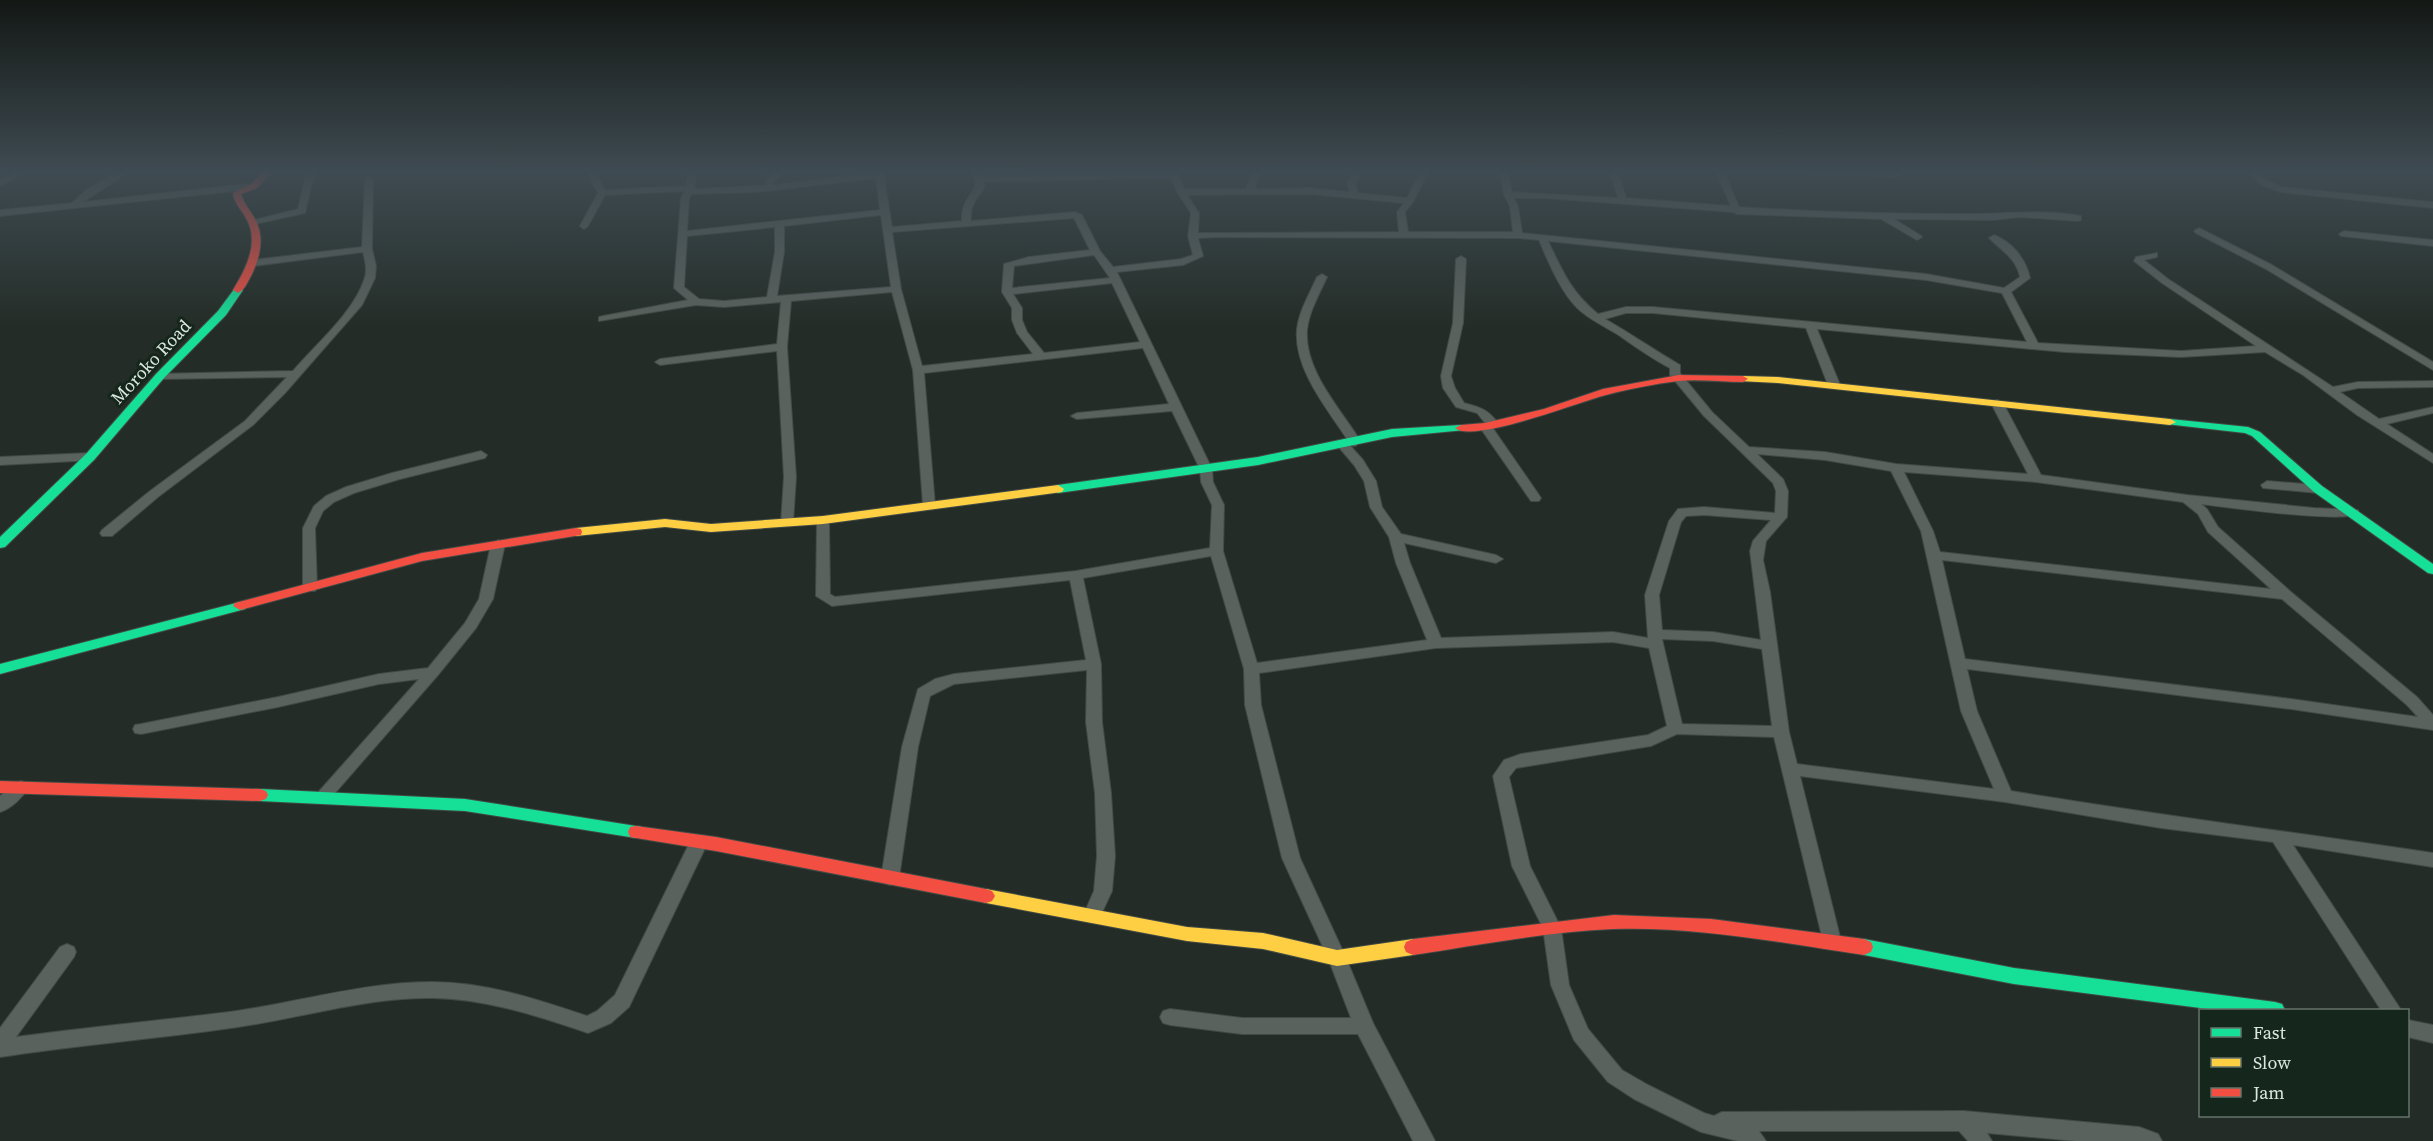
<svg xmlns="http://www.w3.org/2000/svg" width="2433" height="1141" font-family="'Source Serif 4',serif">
<rect width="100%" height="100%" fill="#232c26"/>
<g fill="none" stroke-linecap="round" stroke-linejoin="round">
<!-- street casing -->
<g stroke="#424a45" stroke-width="2">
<path id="street" d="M21 170H32L0 186V180Z
M122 170H132L83 202 254 183 258 186 254 189 0 216V210L72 203 86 190Z
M307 170H315L305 213 250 225V221L298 209Z
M586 170H594L605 190 686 186 689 170H697L694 189 767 185 765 183 776 170H784L773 183 774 185 875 173V170H883L892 227 962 221C960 192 986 193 970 170H978L983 177 1177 170 1184 189H1246L1253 170H1261L1255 189 1310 188 1350 192 1347 184 1356 170H1364L1355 184 1358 193 1407 198 1421 170H1429L1413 202 1405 212 1408 232H1513L1510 206 1504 195 1499 170H1507L1512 192 1618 198 1609 170H1617L1626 198 1731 206 1715 170 1897 173 1901 175 1900 177 1724 172 1739 207C1816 212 1891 214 1967 214 2005 214 2043 209 2081 216V220L2078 221 2021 217 1992 220 1894 219 1920 235 1922 237 1917 240 1881 219 1737 214 1733 212 1545 198H1514L1518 206 1522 233 1926 274 2004 288 2020 277C2016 258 2002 251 1989 238L1994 235C2012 242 2026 259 2030 278L2011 292 2038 343 2181 351 2256 346 2162 283 2134 261 2136 257 2157 253V257L2144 260 2168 279 2333 387 2358 382 2433 381V387L2358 388 2340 392 2379 419 2433 407V413L2387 424 2433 454V463L2357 415 2303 375 2265 352 2181 357 2065 352 1817 329 1840 385 1834 388 1828 385 1806 328 1653 313H1626L1605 319C1630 333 1654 350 1680 365V373L1712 412 1749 447 1825 452 1896 464 2028 474 1991 403 1997 400 2003 403 2041 475 2187 495 2314 508 2358 510 2359 513C2348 524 2224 507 2201 504L2207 509 2218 527 2291 592 2417 697 2433 715V730L2291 709 1967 669 1977 711 2011 791C2151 814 2292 832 2433 853V867L2293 845 2401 1010H2381L2273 842 2161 828 2005 802 1800 776 1841 941 1839 946 1832 949 1825 946 1823 941 1774 737 1677 734 1651 746 1516 768 1509 777 1530 866 1561 928 1569 985 1588 1029 1622 1070 1648 1085 1704 1113 1714 1116 1722 1112 1964 1111 2139 1127 2158 1134 2162 1141H2076L1987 1133 1992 1141H1968L1959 1131H1759L1766 1141H1738L1701 1132 1634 1099 1608 1082 1574 1040 1551 985 1543 928 1512 866 1493 776 1504 760 1521 754 1648 735 1667 726 1649 648 1613 642 1436 648 1259 673 1261 705 1300 858 1346 958 1373 1023 1435 1141H1413L1358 1034H1242L1170 1025 1163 1023 1160 1017 1163 1011 1170 1009 1242 1018H1351L1328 958 1282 858 1245 705 1244 669 1211 556 1083 578 1101 664 1102 722 1111 793 1115 856 1112 891 1098 921 1092 923 1086 921 1083 916 1094 891 1097 856 1095 793 1086 722 1087 670 954 684 930 696 918 747 899 878 896 883 890 885 884 883 881 878 902 747 918 689 935 679 954 674 1086 660 1070 580 832 606 816 596 817 520 823 516 829 520 830 594 835 597 1076 571 1210 548 1212 505 1201 482 1200 469 1172 411 1077 419 1071 416 1077 413 1169 404 1143 348 924 373 935 505 929 509 923 505 913 370 892 292 791 301 787 347 796 477 793 523 792 526H782L781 523 784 477 777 351 660 365 655 362 660 359 777 344 781 302 724 307 696 305 599 321V317L603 316 688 300 674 288 681 198 685 191 605 195 588 226 584 229 580 226 598 193ZM1171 177 1177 192 1191 213 1188 236 1193 255 1181 259 1113 267 1100 251 1082 215 1075 212 971 221C969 198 984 197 985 182ZM876 178 880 210 687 231 689 198 692 194 758 192ZM1310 194 1404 203 1397 212 1399 232 1198 233 1199 213 1187 195ZM881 215 891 287 777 296 784 252V226ZM1074 218 1090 250 1029 257 1004 264 1002 292 1012 308V320L1017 333 1033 354 922 366 901 289 892 232ZM775 227V252L767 297 724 301 699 299 684 287 687 236ZM1220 237 1518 238 1539 240C1548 261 1557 283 1571 301 1583 317 1603 325 1620 336 1637 348 1651 358 1670 368V375L1704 416 1773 483 1776 491 1775 513 1704 507 1678 509 1669 521 1645 595 1648 638 1613 632 1441 638 1410 563 1404 543 1496 563 1503 559 1496 555 1401 534 1382 507 1376 481 1363 460 1347 442H1339L1337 445 1354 465 1364 481 1370 507 1389 537 1396 563 1427 640 1257 663 1223 551 1224 505 1213 482 1212 469 1117 272 1183 265 1203 256 1198 238ZM1548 241 1926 280 2002 293 2027 342 1653 307H1626L1598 314C1571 292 1563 272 1548 241ZM1094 255 1110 278 1012 288 1014 266ZM1112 283 1140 342 1044 353 1027 332 1022 320V308L1013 294ZM1757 454 1825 460 1891 471 1921 531 1961 711 1994 789 1797 764 1789 732 1770 592 1763 560 1766 541 1787 517 1788 491 1783 479ZM1904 472 2036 482 2183 502 2198 514 2208 532 2271 589 1940 552 1933 531ZM1704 515 1771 520 1753 541 1750 551 1761 640 1713 632 1662 630 1659 595 1681 522 1686 516ZM1942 560 2282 599 2407 705 2418 717 2291 699 1965 659ZM1662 639 1713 641 1762 649 1772 726 1682 724Z
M2246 170H2255L2268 181 2282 187 2433 202V208L2280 192 2262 185Z
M2419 170H2433V174L2420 172Z
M369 177 373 180 372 249 376 266 375 278 362 305 285 393 253 425 158 497 112 536H102L100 533 102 530 150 491 245 421 287 377 160 379 155 376 156 374 293 371C316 344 353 313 364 280 368 270 365 261 363 252L253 266 248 263 253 260 362 247 365 180Z
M2199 228 2272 265 2433 362V370L2266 269 2196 233 2194 231Z
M2344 231 2433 240V246L2341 236 2339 234Z
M1461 256 1466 259 1463 323 1451 376 1455 388 1464 403C1482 408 1487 409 1499 424L1497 426 1492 427 1541 498 1539 501H1531L1479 426 1485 423 1477 413 1456 407 1443 388 1441 376 1453 323 1456 259Z
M1322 274 1327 277C1320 293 1309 311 1307 330 1304 371 1341 409 1361 442L1355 446 1351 445C1330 412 1293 370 1297 329 1299 311 1310 293 1317 277Z
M481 451 487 455 485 458 400 479 354 493 334 502 323 511 315 528 317 588 315 591H305L303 588V528L314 506 326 496 346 487 392 473Z
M90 453 94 454 96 457 94 460 0 465V457Z
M2267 481 2318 485 2324 489 2318 493 2263 488 2261 485Z
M498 540 505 544 493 599 476 628 438 675 328 801 322 803 316 801 314 797 419 679 379 684 278 707 141 734 135 733 133 729 135 725 141 724 278 697 379 674 428 668 465 623 479 599 491 544Z
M21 781 27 783 29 787C23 797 11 809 0 812V796L15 783Z
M699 835 705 837 708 842 629 1007 611 1023 588 1033C538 1016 487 999 433 998 365 997 298 1019 231 1028 154 1039 77 1045 0 1057V1028L60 947 67 944 74 947 76 952 74 957 16 1037C87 1027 158 1021 229 1012 296 1003 363 982 432 982 485 982 537 999 587 1016L597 1011 615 995 690 842 693 837Z
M2408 1020 2433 1025V1043L2408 1037Z"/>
</g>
<!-- fast casing -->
<g stroke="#424a45" stroke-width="2">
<path id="fast" d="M238 287 243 290 226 315 164 378 94 460 5 547 0 548V537L86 454 156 374 218 311 235 288Z
M2170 419 2248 427 2260 432 2322 486 2433 564V574L2428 573 2314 492 2252 436 2245 433 2166 424 2164 422 2166 420Z
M1461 425 1465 426 1467 428 1465 430 1392 437 1258 465 1058 493 1052 489 1058 485 1258 457 1392 429Z
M240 602 247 606 245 609 0 674V664Z
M260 789 465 799 636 826 642 827 644 832 642 837 636 838 465 811 260 801 254 799 252 795 254 791Z
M1864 939 2014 968 2275 1002 2282 1004 2285 1010H2216L2014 984 1864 955 1857 952 1855 947 1857 942Z"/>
</g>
<!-- slow casing -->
<g stroke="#424a45" stroke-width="2">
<path id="slow" d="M1743 376 1778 377 2170 419 2176 422 2170 425 1778 383 1739 381V377Z
M1058 485 1064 489 1062 492 823 524 711 532 665 527 576 536 570 532 576 528 665 519 711 524 823 516Z
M986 889 1187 927 1263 933 1337 950 1413 939 1420 942 1422 947 1420 952 1413 955 1337 966 1263 949 1187 941 986 903 980 901 977 896 980 891Z"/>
</g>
<!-- jam casing -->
<g stroke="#424a45" stroke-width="2">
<path id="jam" d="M265 170H274L257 188 241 194C244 204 250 210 255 219 265 237 260 257 252 274 248 281 245 290 238 293L233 290C246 269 260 242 246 218 241 209 234 203 233 193L251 184Z
M1679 375 1743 376 1748 379 1743 382C1722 382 1699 379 1678 381 1655 384 1628 389 1606 395 1581 401 1473 444 1455 428L1461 425 1485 423 1544 409 1603 389Z
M576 528 581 529 582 532 581 535 422 561 240 610 233 606 235 603 422 553Z
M0 781 260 789 266 791 268 795 266 799 260 801 0 793Z
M636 826 716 837 986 889 992 891 995 896 992 901 986 903 716 851 636 838 630 837 628 832 630 827Z
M1614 915 1711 919 1864 939 1871 942 1873 947 1871 952 1864 955C1783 943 1695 926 1613 929 1546 932 1479 945 1413 955L1406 952 1404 947 1406 942 1413 939Z"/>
</g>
<!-- street -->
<use href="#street" fill="#5a625d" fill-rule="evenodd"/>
<!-- fast -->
<use href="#fast" fill="#16e098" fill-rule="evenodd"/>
<!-- slow -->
<use href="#slow" fill="#ffcf43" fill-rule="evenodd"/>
<!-- jam -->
<use href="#jam" fill="#f24e42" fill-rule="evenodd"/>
</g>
<!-- sky -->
<linearGradient id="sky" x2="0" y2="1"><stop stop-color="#131815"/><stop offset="0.52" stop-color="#3f4b52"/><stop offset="1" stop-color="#3f4b52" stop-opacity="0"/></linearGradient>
<rect width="2433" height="330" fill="url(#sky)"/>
<g text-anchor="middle" stroke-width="6" stroke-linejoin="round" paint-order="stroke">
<!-- street labels -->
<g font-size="18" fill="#dce7e0" stroke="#15261c">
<text transform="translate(151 362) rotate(-47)" y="6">Moroko Road</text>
</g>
</g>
<!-- legend -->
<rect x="2199" y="1009" width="210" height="108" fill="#15261c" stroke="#65736a" stroke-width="1.5"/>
<rect x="2211" y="1028" width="30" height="9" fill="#16e098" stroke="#65736a" stroke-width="1.5"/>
<text x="2253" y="1039" font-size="18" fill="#dce7e0">Fast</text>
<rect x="2211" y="1058" width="30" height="9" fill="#ffcf43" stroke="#65736a" stroke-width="1.5"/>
<text x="2253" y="1069" font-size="18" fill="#dce7e0">Slow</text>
<rect x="2211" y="1088" width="30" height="9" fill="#f24e42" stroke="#65736a" stroke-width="1.5"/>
<text x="2253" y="1099" font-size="18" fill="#dce7e0">Jam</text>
</svg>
